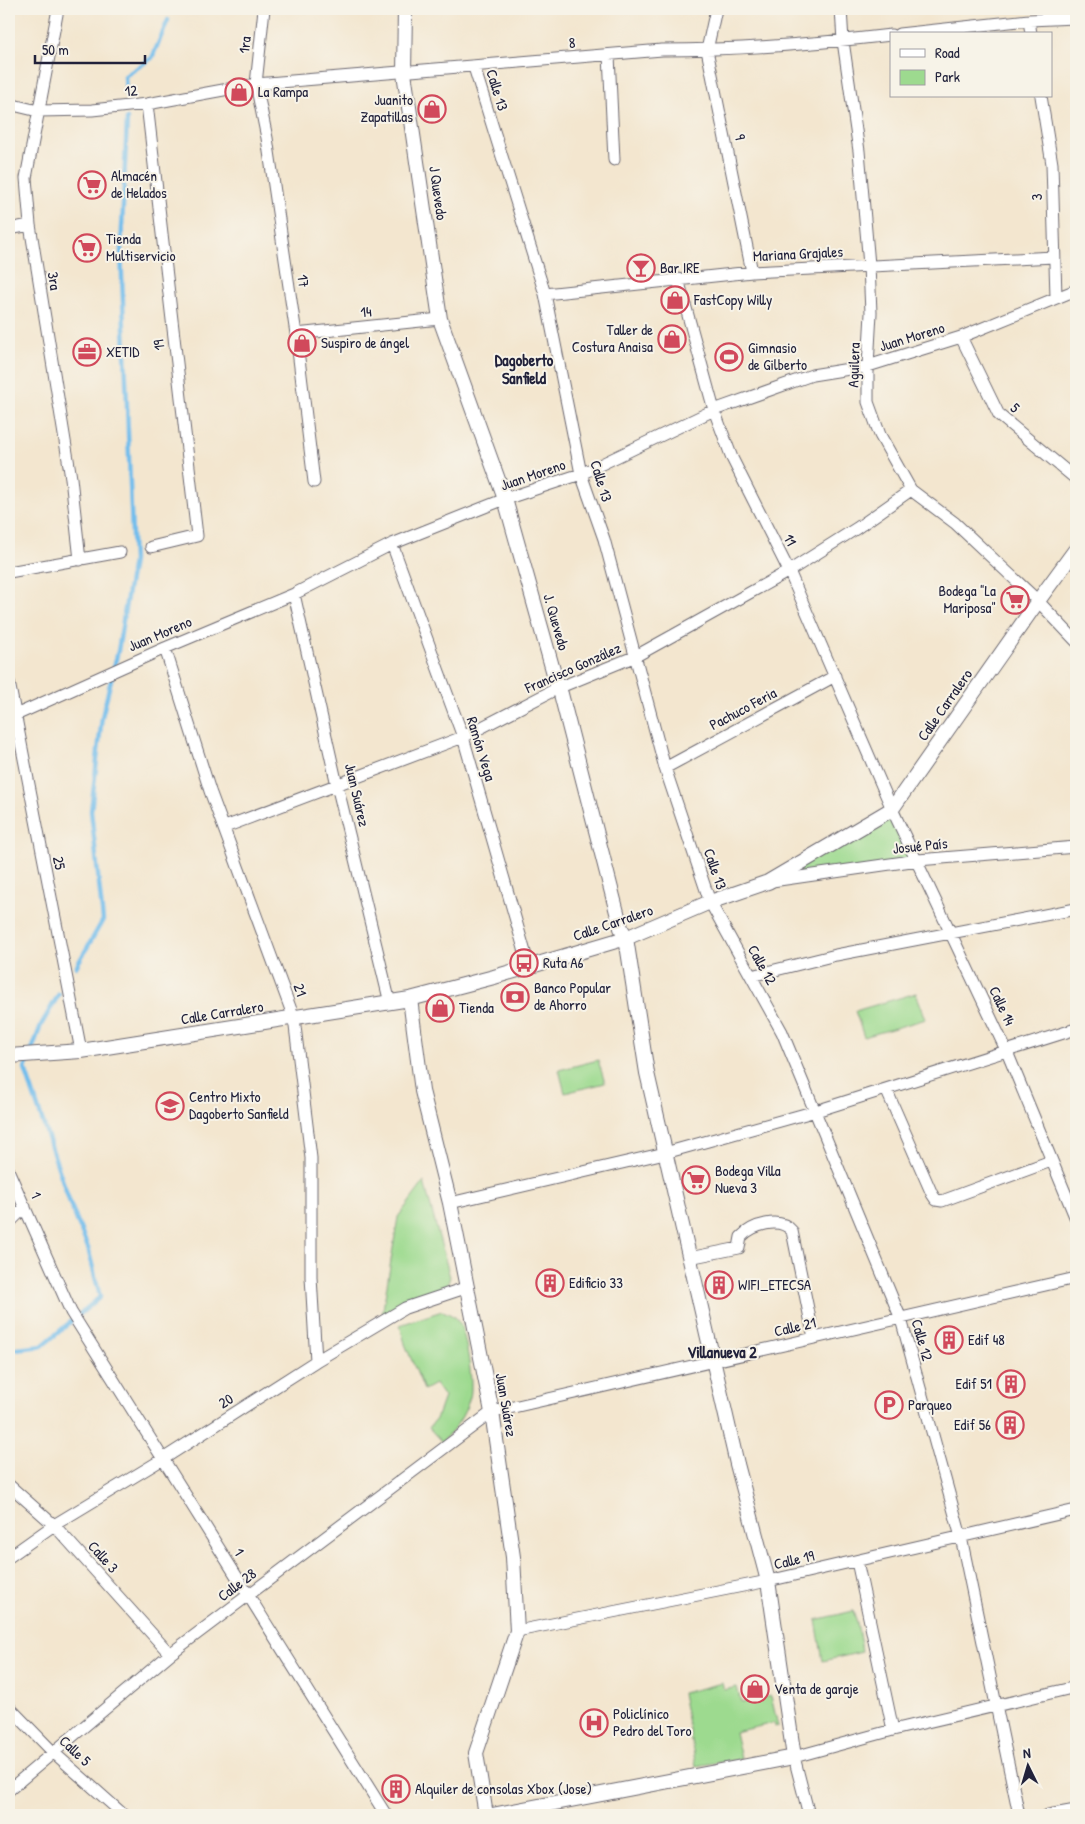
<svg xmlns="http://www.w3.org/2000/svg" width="1085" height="1824" font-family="'Patrick Hand',sans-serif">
<rect width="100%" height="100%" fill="#f7f3e8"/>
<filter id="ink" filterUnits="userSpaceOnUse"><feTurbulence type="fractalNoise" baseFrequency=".02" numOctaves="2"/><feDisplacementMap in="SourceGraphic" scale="10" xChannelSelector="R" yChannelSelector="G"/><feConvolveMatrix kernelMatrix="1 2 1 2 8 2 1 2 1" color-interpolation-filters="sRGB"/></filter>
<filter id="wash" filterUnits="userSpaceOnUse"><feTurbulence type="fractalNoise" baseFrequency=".0096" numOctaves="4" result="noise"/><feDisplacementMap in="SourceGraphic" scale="20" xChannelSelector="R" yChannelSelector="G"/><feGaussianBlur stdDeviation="1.12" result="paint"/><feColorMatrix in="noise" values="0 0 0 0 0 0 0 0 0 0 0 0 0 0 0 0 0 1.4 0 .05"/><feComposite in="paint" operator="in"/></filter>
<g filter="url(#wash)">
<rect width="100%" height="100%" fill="#f3e6cf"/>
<!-- green -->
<path fill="#9dda8f" stroke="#607e65" d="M892 809 918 860 768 882Z
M916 993 926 1019 864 1037 855 1011Z
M598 1060 605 1083 565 1093 559 1070Z
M424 1182 450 1277 447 1286 442 1290 382 1316 398 1217Z
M442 1311C449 1313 456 1317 460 1324 466 1336 474 1384 470 1397 464 1417 456 1427 442 1442L429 1428 436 1419 444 1397 435 1384 424 1390 405 1344 400 1325Z
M853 1611 857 1622 862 1652 823 1661 816 1620Z
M722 1683 724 1690 737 1687 741 1703 771 1696 778 1726 775 1727 774 1723 735 1732 741 1759 696 1766 682 1693Z"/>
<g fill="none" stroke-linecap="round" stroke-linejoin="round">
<!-- stream -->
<path stroke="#73beec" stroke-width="4.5" d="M126 95 125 76 152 58 168 20
M76 967 103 920 91 811 102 717 118 651 133 561 121 250 127 119
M9 1350 42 1346 100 1297 88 1248 70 1203 25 1069 41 1025 59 994"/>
</g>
</g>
<g filter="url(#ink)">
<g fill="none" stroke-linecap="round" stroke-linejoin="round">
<!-- minor casing -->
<g stroke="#6b676f" stroke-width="13">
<path id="minor" d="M58 9 26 178 30 225 71 478 80 560
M264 9 256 84 267 138 296 334 314 482
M716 9 707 50 752 272
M841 9 843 41 859 151 869 265 871 313 868 366V402L880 435 911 490 955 523 1038 601 1076 641
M1029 20 1031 34
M899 34 1029 20 1076 18
M609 55 614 160
M474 67 545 294 581 474 604 539 665 768 710 902 782 1032 901 1319 961 1537 1019 1815
M1041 96 1052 164 1056 297
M9 104 38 111 92 110 147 104 256 84 662 50C738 50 815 44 891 35
M147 104 197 536 151 547
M9 229 30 225
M678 279 714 410 732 458 789 571 892 809 1007 1052 1076 1219
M545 294 752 272 1054 257
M296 334 440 319
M961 337 999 415 1076 479
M392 544 463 737 529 966
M9 572 120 552
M294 594 337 785 390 1003
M165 648 210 791 294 1018 311 1158V1277L316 1361
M9 682 81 1051
M9 718 165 648 294 594 392 544 505 499 581 474 714 410 812 375 868 366 961 337 1076 290
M665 768 835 676
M225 827 463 737 558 688 636 656 789 571 857 528 911 490
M772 881 918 860 1076 847
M751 976 836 955 1076 909
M886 1089 932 1194 936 1200 942 1201 1051 1161
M9 1172 71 1312 386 1815
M450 1203 665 1153 816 1111 1076 1029
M9 1223 25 1207
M689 1258 739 1248 741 1237C752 1225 780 1216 792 1231L814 1338
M9 1485 54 1525 170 1654
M9 1557 54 1525 163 1459 316 1361 405 1308 468 1287
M857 1561 893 1730
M517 1631 768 1581 1076 1510
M9 1707 53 1752 124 1815
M9 1790 170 1654 492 1412 1076 1278
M809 1815 794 1757 893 1730 1076 1687
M1048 1815 1076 1810"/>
</g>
<!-- tertiary casing -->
<g stroke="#6b676f" stroke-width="16">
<path id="tertiary" d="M405 9 404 73 440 319 505 499 558 688 561 694 621 928 626 938 647 1073 737 1464 768 1581 794 1757 492 1815
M410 999 422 1091 450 1203 492 1412 513 1557 517 1631 476 1753 486 1815
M9 1056 81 1051 410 999 494 977 626 938 710 902 768 882 892 809 1038 601 1076 549"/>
</g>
<!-- minor -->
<use href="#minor" stroke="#fff" stroke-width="11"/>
<!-- tertiary -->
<use href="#tertiary" stroke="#fff" stroke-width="14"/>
</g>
</g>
<!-- icons -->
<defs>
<g id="shop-ring" transform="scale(1.4375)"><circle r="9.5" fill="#f7f3e8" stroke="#d1495b" stroke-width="1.5"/><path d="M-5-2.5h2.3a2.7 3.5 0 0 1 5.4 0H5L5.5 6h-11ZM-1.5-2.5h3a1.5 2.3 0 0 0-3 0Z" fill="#d1495b"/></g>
<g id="supermarket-ring" transform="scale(1.4375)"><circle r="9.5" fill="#f7f3e8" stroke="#d1495b" stroke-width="1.5"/><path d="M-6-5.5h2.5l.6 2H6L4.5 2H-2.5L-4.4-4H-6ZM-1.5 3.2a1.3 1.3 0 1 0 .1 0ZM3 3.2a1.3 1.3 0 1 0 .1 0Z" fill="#d1495b"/></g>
<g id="bar-ring" transform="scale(1.4375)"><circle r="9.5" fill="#f7f3e8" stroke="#d1495b" stroke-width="1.5"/><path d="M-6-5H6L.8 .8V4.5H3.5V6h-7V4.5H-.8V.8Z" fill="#d1495b"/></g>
<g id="office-ring" transform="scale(1.4375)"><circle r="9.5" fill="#f7f3e8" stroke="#d1495b" stroke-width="1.5"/><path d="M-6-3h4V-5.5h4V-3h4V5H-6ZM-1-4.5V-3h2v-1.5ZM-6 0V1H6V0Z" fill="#d1495b"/></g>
<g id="stadium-ring" transform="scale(1.4375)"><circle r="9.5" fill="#f7f3e8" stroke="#d1495b" stroke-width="1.5"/><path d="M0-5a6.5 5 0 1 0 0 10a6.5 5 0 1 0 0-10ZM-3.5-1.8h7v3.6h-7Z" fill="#d1495b"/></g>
<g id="bus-ring" transform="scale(1.4375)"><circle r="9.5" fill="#f7f3e8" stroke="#d1495b" stroke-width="1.5"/><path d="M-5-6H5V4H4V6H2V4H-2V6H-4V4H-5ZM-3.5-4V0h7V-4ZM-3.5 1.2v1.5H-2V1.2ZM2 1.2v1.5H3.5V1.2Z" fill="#d1495b"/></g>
<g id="bank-ring" transform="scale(1.4375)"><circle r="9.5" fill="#f7f3e8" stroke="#d1495b" stroke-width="1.5"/><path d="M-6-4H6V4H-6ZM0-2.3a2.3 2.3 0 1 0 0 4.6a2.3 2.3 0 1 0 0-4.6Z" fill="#d1495b"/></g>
<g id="school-ring" transform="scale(1.4375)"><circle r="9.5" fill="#f7f3e8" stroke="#d1495b" stroke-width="1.5"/><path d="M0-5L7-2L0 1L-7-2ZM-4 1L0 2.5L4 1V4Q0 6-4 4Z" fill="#d1495b"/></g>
<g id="building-ring" transform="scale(1.4375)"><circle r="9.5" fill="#f7f3e8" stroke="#d1495b" stroke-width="1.5"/><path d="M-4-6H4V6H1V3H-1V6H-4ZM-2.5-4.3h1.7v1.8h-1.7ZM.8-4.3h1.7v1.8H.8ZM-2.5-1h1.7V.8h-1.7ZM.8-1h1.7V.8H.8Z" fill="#d1495b"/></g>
<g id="parking-ring" transform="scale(1.4375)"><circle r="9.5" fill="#f7f3e8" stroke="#d1495b" stroke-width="1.5"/><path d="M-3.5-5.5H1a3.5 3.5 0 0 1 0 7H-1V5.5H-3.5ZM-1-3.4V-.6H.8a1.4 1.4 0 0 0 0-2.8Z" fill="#d1495b"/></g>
<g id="hospital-ring" transform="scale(1.4375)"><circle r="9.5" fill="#f7f3e8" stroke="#d1495b" stroke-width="1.5"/><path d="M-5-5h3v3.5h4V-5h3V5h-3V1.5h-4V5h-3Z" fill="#d1495b"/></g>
</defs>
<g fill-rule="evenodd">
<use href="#shop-ring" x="239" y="92"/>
<use href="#shop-ring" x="432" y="109"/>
<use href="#supermarket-ring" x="92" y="185"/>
<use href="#supermarket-ring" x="87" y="248"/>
<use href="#bar-ring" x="641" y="268"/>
<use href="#shop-ring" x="675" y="300"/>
<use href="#shop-ring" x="672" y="339"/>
<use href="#shop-ring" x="302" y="343"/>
<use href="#office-ring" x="87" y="352"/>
<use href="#stadium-ring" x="729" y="357"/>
<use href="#supermarket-ring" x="1015" y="600"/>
<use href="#bus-ring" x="524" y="963"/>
<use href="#bank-ring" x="515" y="997"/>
<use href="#shop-ring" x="440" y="1008"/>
<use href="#school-ring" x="170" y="1106"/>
<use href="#supermarket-ring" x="696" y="1180"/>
<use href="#building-ring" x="550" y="1283"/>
<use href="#building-ring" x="719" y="1285"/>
<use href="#building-ring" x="949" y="1340"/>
<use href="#building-ring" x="1011" y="1384"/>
<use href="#parking-ring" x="889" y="1405"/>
<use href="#building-ring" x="1010" y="1425"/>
<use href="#shop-ring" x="755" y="1689"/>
<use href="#hospital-ring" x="594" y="1723"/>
<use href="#building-ring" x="396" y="1789"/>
</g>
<g text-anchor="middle" stroke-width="4" stroke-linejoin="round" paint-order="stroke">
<!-- street labels -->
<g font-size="15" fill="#22223b" stroke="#f7f3e8">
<text transform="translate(572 43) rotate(-5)" y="5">8</text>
<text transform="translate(245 45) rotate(-84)" y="5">1ra</text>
<text transform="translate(497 90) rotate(73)" y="5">Calle 13</text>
<text transform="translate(131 91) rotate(-6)" y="5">12</text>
<text transform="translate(740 137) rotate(79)" y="5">9</text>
<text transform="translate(438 193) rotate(82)" y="5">J Quevedo</text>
<text transform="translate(1037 197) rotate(-91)" y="5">3</text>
<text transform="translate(798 254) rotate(-3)" y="5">Mariana Grajales</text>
<text transform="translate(54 281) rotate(81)" y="5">3ra</text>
<text transform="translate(303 281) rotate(82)" y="5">17</text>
<text transform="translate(366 312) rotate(-6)" y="5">14</text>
<text transform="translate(912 337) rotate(-17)" y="5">Juan Moreno</text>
<text transform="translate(159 345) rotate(-97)" y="5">19</text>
<text transform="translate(854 365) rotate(-88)" y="5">Aguilera</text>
<text transform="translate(1015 408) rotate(45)" y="5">5</text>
<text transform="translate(533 475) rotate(-19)" y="5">Juan Moreno</text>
<text transform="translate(601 481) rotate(73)" y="5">Calle 13</text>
<text transform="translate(790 540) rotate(63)" y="5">11</text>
<text transform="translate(556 622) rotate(74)" y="5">J. Quevedo</text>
<text transform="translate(160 634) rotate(-23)" y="5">Juan Moreno</text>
<text transform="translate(573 668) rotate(-24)" y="5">Francisco González</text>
<text transform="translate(945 705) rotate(-55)" y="5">Calle Carralero</text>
<text transform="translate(743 709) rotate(-28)" y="5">Pachuco Feria</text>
<text transform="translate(481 749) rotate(73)" y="5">Ramón Vega</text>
<text transform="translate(357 795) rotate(77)" y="5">Juan Suárez</text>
<text transform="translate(920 846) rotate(-6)" y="5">Josué País</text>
<text transform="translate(59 863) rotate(79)" y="5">25</text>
<text transform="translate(715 869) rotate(71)" y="5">Calle 13</text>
<text transform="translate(613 923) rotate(-19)" y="5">Calle Carralero</text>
<text transform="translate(762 965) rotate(61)" y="5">Calle 12</text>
<text transform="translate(300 990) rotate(70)" y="5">21</text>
<text transform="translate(1002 1006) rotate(65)" y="5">Calle 14</text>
<text transform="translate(222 1013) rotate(-9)" y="5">Calle Carralero</text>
<text transform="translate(36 1195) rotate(66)" y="5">1</text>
<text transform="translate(795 1327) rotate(-13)" y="5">Calle 21</text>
<text transform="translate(922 1340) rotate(74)" y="5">Calle 12</text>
<text transform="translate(226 1401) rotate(-32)" y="5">20</text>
<text transform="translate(506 1405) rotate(80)" y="5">Juan Suárez</text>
<text transform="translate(239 1552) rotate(58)" y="5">1</text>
<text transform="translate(103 1557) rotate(48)" y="5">Calle 3</text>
<text transform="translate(794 1560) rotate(-13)" y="5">Calle 19</text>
<text transform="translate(237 1585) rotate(-37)" y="5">Calle 28</text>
<text transform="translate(75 1751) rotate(43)" y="5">Calle 5</text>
</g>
<!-- poi labels -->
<g font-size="15" fill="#22223b" stroke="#f7f3e8" text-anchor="start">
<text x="258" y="97">La Rampa</text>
<text x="413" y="105" text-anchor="end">Juanito<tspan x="413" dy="17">Zapatillas</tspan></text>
<text x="111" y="181">Almacén<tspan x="111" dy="17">de Helados</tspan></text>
<text x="106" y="244">Tienda<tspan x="106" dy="17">Multiservicio</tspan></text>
<text x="660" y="273">Bar IRE</text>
<text x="694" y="305">FastCopy Willy</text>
<text x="653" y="335" text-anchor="end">Taller de<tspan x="653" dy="17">Costura Anaisa</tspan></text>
<text x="321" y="348">Suspiro de ángel</text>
<text x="748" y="353">Gimnasio<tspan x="748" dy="17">de Gilberto</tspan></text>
<text x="106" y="357">XETID</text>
<text x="996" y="596" text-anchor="end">Bodega "La<tspan x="996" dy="17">Mariposa"</tspan></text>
<text x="543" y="968">Ruta A6</text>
<text x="534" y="993">Banco Popular<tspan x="534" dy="17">de Ahorro</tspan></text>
<text x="459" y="1013">Tienda</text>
<text x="189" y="1102">Centro Mixto<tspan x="189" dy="17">Dagoberto Sanfield</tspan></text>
<text x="715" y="1176">Bodega Villa<tspan x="715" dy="17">Nueva 3</tspan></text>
<text x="569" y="1288">Edificio 33</text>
<text x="738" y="1290">WIFI_ETECSA</text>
<text x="968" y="1345">Edif 48</text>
<text x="992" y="1389" text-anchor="end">Edif 51</text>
<text x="908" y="1410">Parqueo</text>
<text x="991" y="1430" text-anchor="end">Edif 56</text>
<text x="774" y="1694">Venta de garaje</text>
<text x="613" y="1719">Policlínico<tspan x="613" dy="17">Pedro del Toro</tspan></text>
<text x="415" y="1794">Alquiler de consolas Xbox (Jose)</text>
</g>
<!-- neighbourhood labels -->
<g font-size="16" font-weight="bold" fill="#22223b" stroke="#f7f3e8">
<text x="524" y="366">Dagoberto<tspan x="524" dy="18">Sanfield</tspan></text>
<text x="722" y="1358">Villanueva 2</text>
</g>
</g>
<!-- margin -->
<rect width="1085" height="1824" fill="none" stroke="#f7f3e8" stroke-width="30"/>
<!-- legend -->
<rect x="890" y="32" width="162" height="65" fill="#f7f3e8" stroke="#a29fa3"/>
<rect x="900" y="49" width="25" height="8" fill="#ffffff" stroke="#a29fa3"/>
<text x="935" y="58" font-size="15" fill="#22223b">Road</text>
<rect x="900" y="70" width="25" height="15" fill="#9dda8f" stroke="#a29fa3"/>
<text x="935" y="82" font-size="15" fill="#22223b">Park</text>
<!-- north arrow -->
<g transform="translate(1028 1766) rotate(355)" stroke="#f7f3e8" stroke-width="4" paint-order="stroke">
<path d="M0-4L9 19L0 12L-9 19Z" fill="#22223b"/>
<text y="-8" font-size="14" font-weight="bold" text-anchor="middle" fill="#22223b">N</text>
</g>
<!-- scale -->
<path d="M35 55v8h110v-8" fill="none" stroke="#22223b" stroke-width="2.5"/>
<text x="42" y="55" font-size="15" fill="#22223b" stroke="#f7f3e8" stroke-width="4" paint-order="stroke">50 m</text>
</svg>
